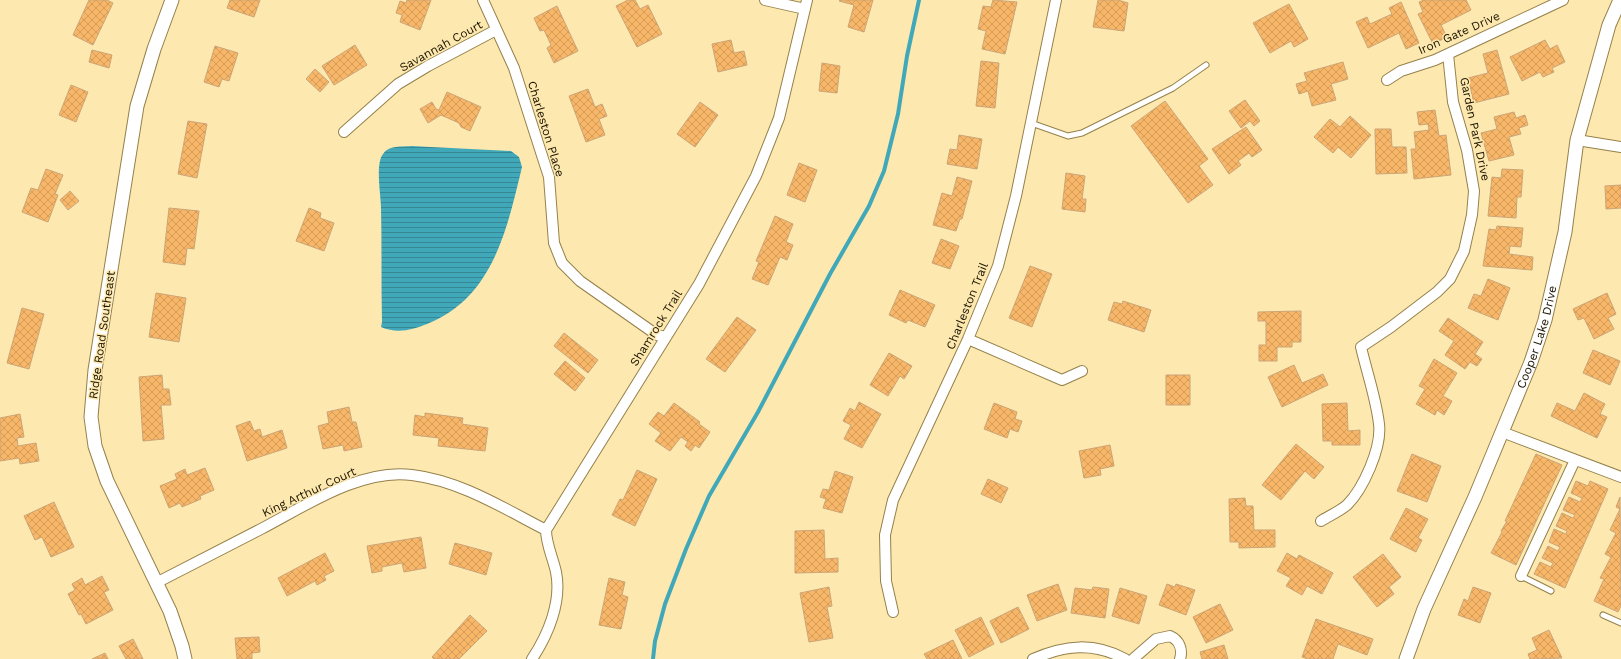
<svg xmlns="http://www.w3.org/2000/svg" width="1621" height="659" font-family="'Work Sans',sans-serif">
<defs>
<pattern id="water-rules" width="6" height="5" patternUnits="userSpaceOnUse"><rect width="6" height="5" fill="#40a8b9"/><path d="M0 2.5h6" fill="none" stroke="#358894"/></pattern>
<pattern id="building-cross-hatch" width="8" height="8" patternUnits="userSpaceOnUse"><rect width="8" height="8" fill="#f7b668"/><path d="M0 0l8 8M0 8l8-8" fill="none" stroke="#d39c58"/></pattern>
</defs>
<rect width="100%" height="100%" fill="#fde8af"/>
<!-- water -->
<path fill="url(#water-rules)" d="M411 146 511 151 519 157 522 167C507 229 493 298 427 324 412 330 397 334 381 327L382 322C381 284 382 246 381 208 381 196 375 164 383 154 389 145 402 147 411 146Z"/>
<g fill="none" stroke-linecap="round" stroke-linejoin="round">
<!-- stream -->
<path stroke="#40a8b9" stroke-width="4" d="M653 659 655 641 665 604 686 549 709 496 758 412 830 274 869 206 884 171 898 114 907 56 919 0"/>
</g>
<!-- building -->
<path fill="url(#building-cross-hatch)" stroke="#cca577" d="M89 0H107L113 3 93 45 73 35Z
M230 0H260L254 17 227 8Z
M407 0H431L420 30 400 22 402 15 396 13 400 1 406 3Z
M628 0H635L640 9 648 5 662 34 637 47 616 6Z
M840 0H873L864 32 848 27 854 5 839 1Z
M993 0 1017 2 1005 54 982 49 986 31 978 29 983 6 991 7Z
M1098 0H1118L1128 3 1124 31 1093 27Z
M1424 0H1466L1471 10 1441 25 1447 37 1433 44 1418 14 1423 12 1419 2Z
M1401 2 1419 43 1406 49 1399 33 1368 48 1356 22 1367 17 1370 24 1392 14 1389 8Z
M1289 4 1308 39 1294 47 1291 41 1270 53 1253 23Z
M557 6 578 51 554 63 547 48 551 45 544 30 540 31 534 18Z
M731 40 734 53 744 51 747 65 718 72 712 44Z
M1545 40 1550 49 1557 45 1565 62 1552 68 1554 72 1543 77 1540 72 1522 81 1510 57Z
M355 45 367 65 334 85 322 66Z
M215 46 238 53 229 81 222 79 219 87 204 82Z
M92 50 112 55 109 68 89 62Z
M1497 50 1509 94 1474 103 1468 78 1488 73 1483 54Z
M981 61 999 63 995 108 976 106Z
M1343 62 1348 79 1331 84 1336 100 1312 106 1308 91 1299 94 1296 84 1307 81 1304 73Z
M822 63 840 66 837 93 819 91Z
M315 69 329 82 320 92 306 79Z
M71 85 88 92 76 122 59 115Z
M588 89 595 107 602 104 607 116 599 119 605 135 586 142 569 96Z
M447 92 481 107 470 131 461 127 459 123 441 115 428 123 420 109 432 102 436 109 439 110Z
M1245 100 1260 121 1254 126 1250 121 1241 128 1229 111Z
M1165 101 1208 159 1199 166 1213 185 1188 203 1131 126Z
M700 102 718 115 695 147 677 134Z
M1435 110 1439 136 1446 135 1451 175 1414 179 1411 149H1416L1414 132 1429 130 1428 124 1419 125 1417 112Z
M1514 112 1516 118 1525 115 1528 125 1519 128 1521 134 1509 137 1514 155 1489 161 1481 133 1497 129 1494 117Z
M1350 116 1371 135 1351 158 1338 147 1333 153 1314 137 1330 119 1340 127Z
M188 121 207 124 197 178 178 174Z
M1246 127 1262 150 1252 157 1249 153 1238 161 1241 165 1229 174 1212 149Z
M1375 129H1391L1392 147H1406L1407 173 1376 174Z
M959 135 982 139 977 169 947 164 950 149 957 150Z
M799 163 817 170 805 202 787 195Z
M46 169 63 175 55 194 58 195 48 222 22 212 31 188 38 190Z
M1502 169 1523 170 1521 197H1517L1516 218 1488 216 1492 177 1501 178Z
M1066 173 1085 176 1082 199H1086L1085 212 1062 209Z
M957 177 972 181 962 219H960L956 231 933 225 942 193 952 196Z
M1621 185V208L1606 209 1605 186Z
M70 191 79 201 68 210 60 200Z
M169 208 199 211 194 249 187 248 185 265 163 262Z
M309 208 321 213 320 218 334 223 324 251 296 241Z
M775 216 793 224 786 242 793 245 787 260 780 257 768 285 752 279 759 262 756 261Z
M1497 226 1523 228 1521 247 1510 246 1509 254 1533 257 1532 270 1483 266 1489 229 1496 230Z
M941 239 959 246 950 269 932 263Z
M1030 266 1052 274 1032 327 1009 318Z
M1488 279 1510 288 1498 320 1468 308 1474 294 1481 296Z
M900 290 935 305 925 327 908 320 906 323 889 315Z
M156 293 186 298 179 342 149 337Z
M1607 293 1616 314 1608 318 1614 329 1594 339 1584 318 1578 320 1573 309Z
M1123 301 1151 310 1144 332 1108 320 1114 302 1122 304Z
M22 308 44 314 29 369 7 363Z
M1301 311V342H1292V347H1277V361H1259V345H1266V321H1258V312Z
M737 317 756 330 725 372 706 359Z
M1448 318 1483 342 1475 354 1482 359 1477 366 1470 362 1465 369 1445 355 1454 341 1439 331Z
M564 333 598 360 588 373 554 346Z
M1593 350 1620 361 1610 385 1583 373Z
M889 353 912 366 904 379 900 376 888 396 870 385Z
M1434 359 1457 373 1443 396 1452 401 1444 415 1437 410 1435 415 1416 404 1425 389 1419 386Z
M565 361 585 378 575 391 554 374Z
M1294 365 1302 383 1323 374 1328 385 1282 407 1268 377Z
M162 375 163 389H169L171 405H161L164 439 143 441 139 377Z
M1166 375H1190V405H1166Z
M1584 393 1605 404 1600 414 1607 417 1597 438 1551 416 1557 403 1575 411Z
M859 402 881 414 862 448 844 439 851 425 843 421 850 408 855 411Z
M674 403 700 422 699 424 710 432 699 448 695 445 691 451 685 446 688 442 681 437 670 451 655 441 661 433 649 424 658 412 664 416Z
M994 403 1017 412 1015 419 1022 421 1018 432 1010 429 1007 438 984 429Z
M1347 403 1348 431 1360 430V445H1332V441H1323L1322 404Z
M349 407 352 422H356L362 447 344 451 343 445 323 449 318 426 329 423 327 412Z
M425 413 463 418 462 424 488 428 485 451 438 446 439 438 413 435 415 415 425 417Z
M20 414 24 437 17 438 18 446 36 443 39 461 20 464 19 458 0 461V418Z
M250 421 254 431 260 429 262 437 282 430 287 448 247 461 236 426Z
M1296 444 1324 467 1314 479 1305 471 1281 500 1262 485Z
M1110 445 1114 466 1100 469 1101 475 1084 478 1079 451Z
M1412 454 1441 466 1427 502 1397 491Z
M1536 454 1562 465 1516 565 1491 553 1502 532 1501 531 1507 521H1505Z
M205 468 214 490 200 496 201 499 182 507 180 503 169 508 160 486 177 479 175 474 185 469 187 475Z
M637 470 657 479 635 526 612 515 620 499 623 500Z
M835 471 853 477 842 513 823 508 826 499 820 497 823 489 829 490Z
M988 479 1008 488 1001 503 981 494Z
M1576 481 1588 486 1590 481 1608 489 1565 588 1534 574 1540 562 1551 567 1553 563 1542 558 1548 546 1558 551 1560 547 1549 542 1554 529 1566 534 1567 531 1556 526 1562 513 1573 518 1575 515 1563 510 1569 497 1580 502 1582 498 1571 493Z
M1620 497 1621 606 1618 612 1594 601 1604 579 1600 578 1611 557 1605 554 1616 533 1610 530 1620 509 1616 507Z
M1245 498 1246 506H1253L1254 530H1275V547L1239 548V542H1230L1229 499Z
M54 502 74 547 51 557 42 537 35 540 24 516Z
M1406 508 1428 519 1418 538 1422 540 1416 552 1390 539Z
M824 530 825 559 838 558V572L795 573V531Z
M421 537 426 568 404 572 402 563 382 567V571L372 573 367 546Z
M455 543 492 553 486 575 449 564Z
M325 553 334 571 324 576 326 580 317 585 315 581 287 596 278 578Z
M1287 553 1297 559 1299 555 1333 573 1322 594 1307 586 1302 595 1286 586 1291 578 1277 571Z
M1383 554 1401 577 1389 587 1394 594 1377 607 1353 577Z
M102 576 109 590 104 592 113 610 86 624 81 614 79 615 68 594 75 590 72 584 82 578 85 585Z
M609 578 625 582 622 595 628 597 621 629 599 625Z
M1058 584 1067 610 1037 621 1027 595Z
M1167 584 1175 587 1176 584 1195 590 1186 615 1159 605Z
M829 587 832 606 827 607 833 638 809 642 800 593Z
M1093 587 1109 589 1105 618 1071 613 1075 588 1092 590Z
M1473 587 1491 593 1480 623 1458 615 1464 599 1468 601Z
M1120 588 1147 596 1139 624 1112 616Z
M1220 604 1233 630 1206 643 1193 617Z
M1018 607 1029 629 1001 643 990 621Z
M470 615 487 631 459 659H434L432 657Z
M981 617 994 644 969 657 955 630Z
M1316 619 1373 639 1367 655 1338 644 1333 659H1308L1302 657Z
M1549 630 1562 658 1530 659 1528 654 1537 650 1532 638Z
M259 637 260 652 252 653V659H237L235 638Z
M133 639 143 659H126L119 646Z
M953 640 962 659H927L924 654Z
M1224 645 1228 659H1202L1200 652Z
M105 653 108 659H92Z"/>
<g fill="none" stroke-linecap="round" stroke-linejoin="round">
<!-- service casing -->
<g stroke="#95814b" stroke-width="7">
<path id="service" d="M1031 123 1068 136 1082 133 1173 88 1206 65
M1521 576 1551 591
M1603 615 1621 623"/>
</g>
<!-- minor casing -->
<g stroke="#95814b" stroke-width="12">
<path id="minor" d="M483 0 514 68 538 143 549 177 554 243 562 263 580 281 657 335 666 337
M765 0 805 9
M1387 80 1401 71 1435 60 1563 0
M344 132 398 84 428 66 496 30
M1577 140 1621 147
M968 339 1062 380 1082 371
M1502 432 1621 477
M1321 521C1329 516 1340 511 1347 505 1363 489 1382 448 1379 424 1376 398 1367 373 1361 347L1391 327 1437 292 1450 279 1464 251 1472 215 1474 191 1467 150 1453 102 1448 54
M1521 576 1575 460
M156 583C191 565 226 547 261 529 305 506 361 468 412 475 461 481 503 508 546 530
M893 612 886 581 885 535 893 500 968 339 998 266 1016 196 1056 0
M532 659C548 635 562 602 556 572 553 558 546 544 546 530L699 284 756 176 779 118 807 0
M1033 659C1065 645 1094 642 1125 659
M1133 659 1156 639 1170 636C1179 640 1183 649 1180 659"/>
</g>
<!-- tertiary casing -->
<g stroke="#95814b" stroke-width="15">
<g id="tertiary">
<path d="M172 0 154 49 137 106 95 370 91 417 95 446 107 481 170 611 182 646 185 659"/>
<path id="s1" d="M1406 659 1424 609 1475 497 1531 362 1545 320 1565 232 1577 140 1609 25 1620 0"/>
</g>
</g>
<!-- service -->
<use href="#service" stroke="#fff" stroke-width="5"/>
<!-- minor -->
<use href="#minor" stroke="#fff" stroke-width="10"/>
<!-- tertiary -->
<use href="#tertiary" stroke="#fff" stroke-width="13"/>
</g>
<g text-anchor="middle" stroke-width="3" stroke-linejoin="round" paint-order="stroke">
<!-- street labels -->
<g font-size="12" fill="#1c1501" stroke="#fde8af">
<text transform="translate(1459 33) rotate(-24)" y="4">Iron Gate Drive</text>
<text transform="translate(441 46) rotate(-29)" y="4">Savannah Court</text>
<text transform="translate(546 129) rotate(73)" y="4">Charleston Place</text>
<text transform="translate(1475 129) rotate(78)" y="4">Garden Park Drive</text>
<text transform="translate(967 306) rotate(-68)" y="4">Charleston Trail</text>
<text transform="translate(656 328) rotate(-58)" y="4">Shamrock Trail</text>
<text transform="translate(102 335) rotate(-82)" y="4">Ridge Road Southeast</text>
<text dy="4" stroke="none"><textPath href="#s1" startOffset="348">Cooper Lake Drive</textPath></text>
<text transform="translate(309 492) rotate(-25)" y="4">King Arthur Court</text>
</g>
</g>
</svg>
